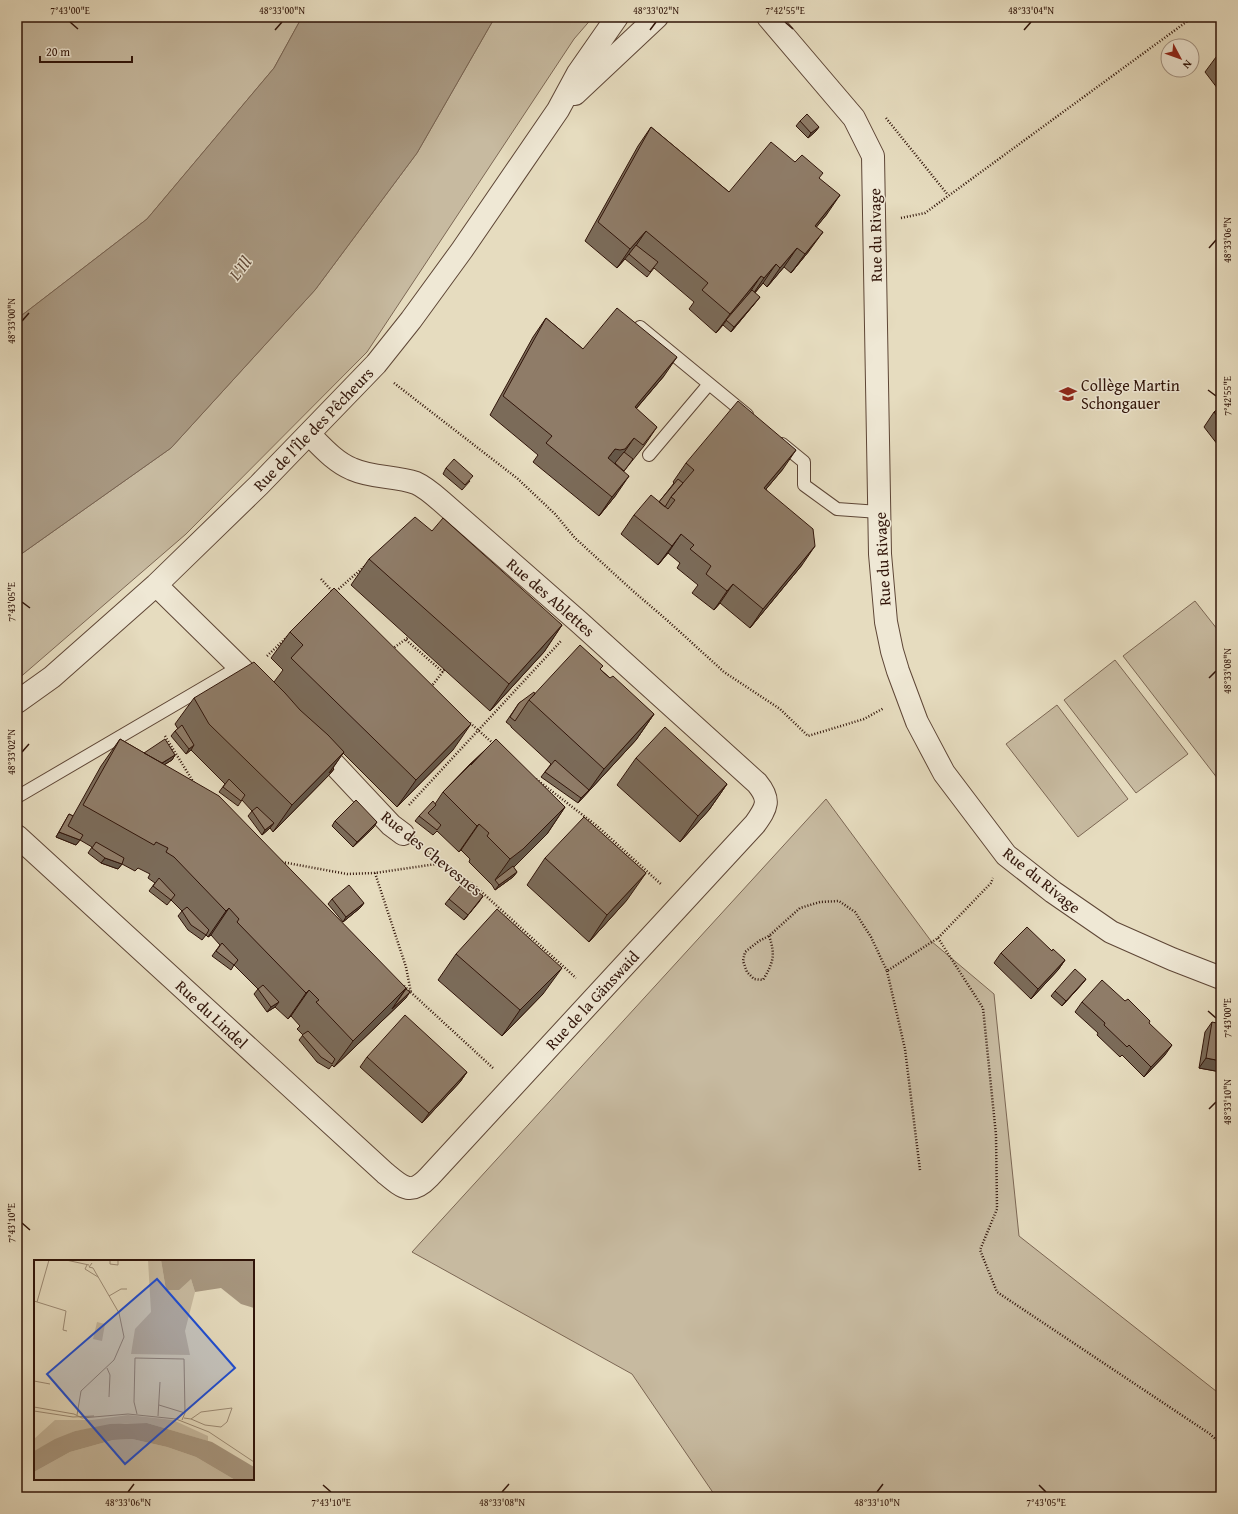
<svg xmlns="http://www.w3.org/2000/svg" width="1238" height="1514" font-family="'Gentium Book Plus',serif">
<rect width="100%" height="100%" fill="#e6dcbf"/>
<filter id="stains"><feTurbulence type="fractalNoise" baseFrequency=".005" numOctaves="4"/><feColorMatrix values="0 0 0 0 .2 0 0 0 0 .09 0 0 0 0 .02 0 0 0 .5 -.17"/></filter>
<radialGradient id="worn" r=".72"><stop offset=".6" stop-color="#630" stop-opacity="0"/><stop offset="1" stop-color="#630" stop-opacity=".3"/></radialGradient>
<!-- green -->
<path fill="#c7baa0" stroke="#7c6754" d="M17 17H302L274 68 147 219 17 319Z
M495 17H593L574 39 367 352 186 534 17 680V557L171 448 315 290 417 153Z
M1195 601 1221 634V783L1123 656Z
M1115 660 1188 754 1136 793 1064 700Z
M1057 705 1128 799 1078 837 1006 744Z
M826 799 931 941 994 994 1019 1236 1221 1395V1497H716L632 1374 412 1252Z"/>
<!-- water -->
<path fill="#a89881" stroke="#786351" d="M302 17H495L417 153 315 290 171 448 17 557V319L147 219 274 68Z"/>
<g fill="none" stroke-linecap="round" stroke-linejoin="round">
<!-- service casing -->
<g stroke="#5e4636" stroke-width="14">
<path id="service" d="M640 327 747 415
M782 444 804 462V485L837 509 879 512
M649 455 709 384
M17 797 239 667"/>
</g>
<!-- minor casing -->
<g stroke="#5e4636" stroke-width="24">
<path id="minor" d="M768 17 854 118 873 156 880 554 886 622 892 651 898 671 917 722 944 773 1006 855 1053 892 1111 932 1172 959 1221 978
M575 94 657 17
M156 585 263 690
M17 702 52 677 156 585 259 485 376 364 411 320 462 250 558 110 578 73 617 17
M315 744 391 825 403 834
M17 836 385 1173C403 1188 411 1196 429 1177L755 824C767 807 771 800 757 783L579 622 441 501C433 494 425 487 416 483 395 476 372 478 352 469 335 462 322 447 309 434"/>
</g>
<!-- path -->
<path stroke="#301409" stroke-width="2.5" stroke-dasharray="1 2" stroke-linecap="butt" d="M886 118 948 195
M901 218 925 213 1193 17
M394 383 518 479 555 514 575 538 633 591 668 621 724 672 780 709 808 736 864 719 884 708
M321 579 333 592
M334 593 366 565
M406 640 443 672
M392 649 409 637
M267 656 288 636
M431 687 445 669
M470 723 495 745
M165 736 194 783
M536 779 597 826 662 885
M409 805 561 641
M425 850 475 886 576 978
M282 862 347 874 375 873 443 863
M375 873 406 967 411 993
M769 936C776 955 773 963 763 980L754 979 747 972 743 961 745 952 759 941 769 936 800 908 820 902 839 901 855 912 871 937 887 971 938 938 991 883 993 878
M938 938 983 1008 996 1135 997 1209 980 1250 997 1292 1210 1434 1221 1444
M887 971 905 1049 920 1170
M404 986 493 1068"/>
<!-- service -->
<use href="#service" stroke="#efe8d5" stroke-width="12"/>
<!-- minor -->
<use href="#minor" stroke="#efe8d5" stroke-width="22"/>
</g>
<!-- wall -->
<path fill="#7b6b59" stroke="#301409" d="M1221 51V93L1205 72 1219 53Z
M800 121 819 127 815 132 808 138 796 126Z
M651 127 729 192 795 162 819 178 827 214 816 227 809 251 791 273 784 267 767 287 763 283 755 293 756 302 731 332 723 325 716 333 689 309 694 302 654 268 647 277 625 259 617 268 585 241 638 146Z
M546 318 583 349 664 376 636 409 657 427 644 446 624 471 616 495 599 516 533 462 538 455 490 415 533 337Z
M1221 407V449L1204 427 1214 412Z
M686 463 783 469 766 489 802 565 750 628 720 603 714 610 692 593 698 585 677 568 680 563 668 553 658 565 621 534 634 515 659 502 674 483 673 482Z
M446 468 470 481 462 490 443 474Z
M432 531 562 625 544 652 490 711 351 585 369 559Z
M290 632 453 750 397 807 343 753 333 768 334 769 330 774 273 832 270 828 262 835 248 816 252 811 242 800 238 806 219 792 225 784 191 750 186 754 171 736 175 731 178 729 175 724 194 698 274 682 283 670 271 658Z
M603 666 600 669 610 678 654 714 636 740 578 803 541 777 551 764 511 727V726L506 722 519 703 535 694Z
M120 739 144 753 175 755 172 760 164 765 406 989V998L334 1067 332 1065 329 1069 317 1062 299 1040 303 1035 297 1029 300 1026 291 1016 288 1019 275 1007 267 1012 254 994 258 989 234 965 231 970 212 956 220 945 211 935 208 937 206 935 202 940 188 930 178 916 182 911 171 900 167 905 149 891 155 883 148 878 150 874 138 868 135 871 122 864 118 869 101 863 88 853 92 847 80 840 76 845 56 837 69 814 73 816 101 766Z
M636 758 727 784 709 810 680 842 617 785Z
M470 764 565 807 547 834 513 867 517 872 513 877 495 890 492 885 469 862 470 859 461 850 459 852 437 831 433 835 415 821 419 816 435 804 443 792Z
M335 821 374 827 353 847 332 826Z
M545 858 627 900 589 942 527 885Z
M483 896 464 920 445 904 449 899Z
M332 899 364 903 360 908 343 922 328 904Z
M1052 951 1065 960 1058 970 1031 999 994 963 1001 953Z
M456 954 543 994 502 1036 438 980Z
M1086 979 1082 984 1062 1006 1051 996 1055 991Z
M1082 1002 1149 1023 1165 1055 1144 1077 1122 1055 1120 1057 1097 1035 1098 1033 1075 1012Z
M1212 1022 1221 1072 1199 1068 1205 1032Z
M367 1057 467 1072 460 1082 422 1123 360 1067Z"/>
<!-- shaded-wall -->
<path fill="#645749" stroke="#301409" d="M819 127 815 132 808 138 811 133Z
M840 195 827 214 802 245 815 226Z
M646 231 633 250 629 254 617 268 630 249Z
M823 232 809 251 791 273 805 254Z
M797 248 784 267 767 287 780 268Z
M776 264 763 283 751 297 764 278Z
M761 276 748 295 716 333 730 314Z
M760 297 756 302 731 332 734 327Z
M677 357 664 376 621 426 635 407Z
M634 438 621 457 611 468 608 458 615 449Z
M796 450 783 469 751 507 764 488Z
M629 476 616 495 599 516 612 497Z
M681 534 668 553 658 565 672 546Z
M815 546 802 565 750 628 763 609Z
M733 584 720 603 714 610 727 591Z
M562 625 544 652 490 711 509 684Z
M654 714 636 740 578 803 581 798 589 790 604 769Z
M471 724 453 750 397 807 416 780Z
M194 745 191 750 186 754 189 749Z
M344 752 329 773 334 769 330 774 273 832 292 805Z
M175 755 172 760 139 780 143 775Z
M727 784 709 810 680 842 698 816Z
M565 807 547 834 505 876 495 880 510 859Z
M377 822 374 827 353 847 357 842Z
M274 823 270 828 262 835 265 830Z
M479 824 461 850 459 852 477 826Z
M59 832 80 840 76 845 56 837Z
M105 858 122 864 118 869 101 863Z
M517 872 513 877 495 890 499 885Z
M646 873 627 900 589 942 607 915Z
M483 896 479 902 464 920 468 915Z
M364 903 360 908 343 922 346 917Z
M229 908 211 935 208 937 226 911Z
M1065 960 1058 970 1031 999 1038 989Z
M562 968 543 994 502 1036 520 1010Z
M1086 979 1082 984 1062 1006 1066 1001Z
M406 988 392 1009 410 992 406 998 334 1067 353 1041Z
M309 990 291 1016 288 1019 306 993Z
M279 1002 275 1007 267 1012 271 1007Z
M1172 1045 1165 1055 1144 1077 1151 1067Z
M1206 1058 1221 1061V1072L1199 1068Z
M467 1072 460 1082 422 1123 429 1113Z"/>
<!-- building -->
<path fill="#8f7c68" stroke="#301409" d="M1221 51V56L1219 53Z
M807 114 819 127 811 133 800 121Z
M651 127 729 192 771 142 795 162 802 155 823 173 819 178 840 195 815 226 823 232 805 254 797 248 780 268 776 264 764 278 761 276 730 314 702 290 708 283 646 231 630 249 598 222Z
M636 245 658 262 650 272 629 254Z
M752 290 760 297 734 327 726 320Z
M617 308 677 357 635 407 657 427 643 445 634 438 625 449 620 450 615 449 608 458 629 476 612 497 546 443 552 436 503 396 546 318 583 349Z
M738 401 796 450 764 488 813 529 815 546 763 609 733 584 727 591 706 574 711 566 690 549 694 545 681 534 672 546 634 515 651 495 668 509 675 500 671 497 694 470 686 463Z
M1221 407V421L1214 412Z
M624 452 633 459 624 471 615 463Z
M454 459 473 476 465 485 446 468Z
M678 479 683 483 671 497 665 507 659 502Z
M415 517 432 531 443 518 562 625 509 684 369 559Z
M334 588 471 724 416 780 291 658 303 645 290 632Z
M580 645 603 666 600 669 604 673 610 678 613 676 654 714 604 769 529 700Z
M254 662 285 693 300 710 328 735 344 752 292 805 209 724 194 698Z
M534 692 535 694 529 700 515 721 510 717 519 703Z
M182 725 194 745 189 749 175 731Z
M665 727 727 784 698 816 636 758Z
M120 739 219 796 406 988 353 1041 316 1002 319 1000 309 990 306 993 237 922 239 919 229 908 226 911 224 909 174 857 166 852 168 848 156 842 154 845 83 805Z
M165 739 175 755 162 763 144 753Z
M496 739 565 807 523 849 510 859 487 836 489 833 479 824 477 826 443 792Z
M485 750 471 765 470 764Z
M555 760 589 790 581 798 545 772Z
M229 779 245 795 241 801 223 787Z
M356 800 377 822 357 842 335 821Z
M433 801 436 805 428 813 441 825 437 830 419 816Z
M257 807 274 823 265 830 252 811Z
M69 814 73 816 68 826 83 835 80 840 59 832Z
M584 817 646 873 607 915 545 858Z
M96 842 124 858 122 864 105 858 92 848Z
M513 866 517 872 499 885 495 880Z
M159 878 175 895 171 900 153 886Z
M464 881 483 896 468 915 449 899Z
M349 885 364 903 346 917 332 899Z
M187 907 209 930 206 935 191 925 182 911Z
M497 909 562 968 520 1010 456 954Z
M1027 927 1052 951 1053 949 1065 960 1038 989 1001 953Z
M222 943 238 960 234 965 216 951Z
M1075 969 1086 979 1066 1001 1055 991Z
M1102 980 1125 1001 1128 999 1150 1021 1149 1023 1172 1045 1151 1067 1129 1045 1127 1047 1104 1025 1105 1023 1082 1002Z
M263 985 279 1002 271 1007 258 989Z
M406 989 410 992 392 1009Z
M405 1015 467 1072 429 1113 367 1057Z
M1212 1022 1221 1024V1061L1206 1058Z
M308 1031 335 1059 332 1064 321 1057 302 1035Z"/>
<!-- ticks -->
<path fill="none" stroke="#301409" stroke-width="1.5" d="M70 22 78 29M785 22 793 29M275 30 282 22M650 30 656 22M1024 30 1031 22M1209 248 1216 240M22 321 29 313M1208 390 1216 396M22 602 30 608M1209 678 1216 671M22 752 29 744M1208 1011 1216 1018M1209 1109 1216 1102M22 1223 30 1230M323 1485 331 1492M1039 1485 1046 1492M128 1492 134 1484M502 1492 509 1484M877 1492 883 1484"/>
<!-- icons -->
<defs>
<g id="school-bare" transform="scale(1.38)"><path d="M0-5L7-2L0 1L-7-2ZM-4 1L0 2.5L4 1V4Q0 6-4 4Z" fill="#8f2418" stroke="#efe8d5" stroke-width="2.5" paint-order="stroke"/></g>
</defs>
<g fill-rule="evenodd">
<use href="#school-bare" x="1068" y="394"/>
</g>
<g text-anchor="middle" stroke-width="3" stroke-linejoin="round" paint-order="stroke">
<!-- street labels -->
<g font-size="16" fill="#301409" stroke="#efe8d5">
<text transform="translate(875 235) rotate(-91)" y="6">Rue du Rivage</text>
<text transform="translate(313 429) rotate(-46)" y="6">Rue de l'Île des Pêcheurs</text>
<text transform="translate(882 559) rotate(-93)" y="6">Rue du Rivage</text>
<text transform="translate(551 597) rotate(41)" y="6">Rue des Ablettes</text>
<text transform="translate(432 853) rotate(39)" y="6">Rue des Chevesnes</text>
<text transform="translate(1042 880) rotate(39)" y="6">Rue du Rivage</text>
<text transform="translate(592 1000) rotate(-47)" y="6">Rue de la Gänswaid</text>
<text transform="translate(212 1014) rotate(43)" y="6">Rue du Lindel</text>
</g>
<!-- poi labels -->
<g font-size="16" fill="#301409" stroke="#efe8d5" text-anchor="start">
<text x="1081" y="391">Collège Martin<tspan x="1081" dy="18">Schongauer</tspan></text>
</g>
<!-- water labels -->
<g font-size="17" font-style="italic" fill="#604939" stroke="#efe8d5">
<text transform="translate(240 268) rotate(-52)" y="6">L'Ill</text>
</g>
</g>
<!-- overview -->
<g transform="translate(34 1260)">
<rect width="220" height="220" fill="#e6dcbf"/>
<path d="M114 0H127L132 30 157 19 161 32 151 71 156 95 97 94 101 69 117 52ZM63 62 71 64 68 81 59 79ZM94 155 139 160 174 176V181L113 163H92L41 171 0 191V179L21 160H58ZM98 179 133 187 162 197 201 220H0V212L36 192 79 180Z" fill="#c7baa0"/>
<path d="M127 0H220V48L207 44 187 28 161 32 157 19 145 30H132ZM113 163 178 182 220 207V220H201L162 197 133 187 98 179 79 180 36 192 0 212V191L21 179 41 171 76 164Z" fill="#a89881"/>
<path fill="none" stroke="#9d8c76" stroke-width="1" d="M32 0 55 5M76 0V4L84 5V0M53 5 51 9 64 17M75 36 87 29H93M0 41 32 51 29 70 33 71M3 42 15 0M73 108 76 115 75 137M0 121 16 124M125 145 151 153M0 147 40 154 48 158 94 154 142 159 175 172 220 202M0 151 39 157 60 156M103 154 100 142 101 98 150 99 151 153 148 160M43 155 47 131 80 100 90 77 85 53 59 8 55 7 58 3M124 156 126 122M150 158 157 159 167 152 198 148 193 162 187 167 171 165 157 159"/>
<path fill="#1d4ed8" fill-opacity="0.15" stroke="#1d4ed8" stroke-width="2" d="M123 19 201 108 91 204 13 114Z"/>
<rect width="220" height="220" fill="none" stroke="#301409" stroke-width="2"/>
</g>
<!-- margin -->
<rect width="1238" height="1514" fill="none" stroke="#e6dcbf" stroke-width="44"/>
<!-- north arrow -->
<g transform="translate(1180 58) rotate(131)"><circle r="19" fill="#efe8d5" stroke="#a39383"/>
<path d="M0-3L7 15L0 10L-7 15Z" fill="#8f2418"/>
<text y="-6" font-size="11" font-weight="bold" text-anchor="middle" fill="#301409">N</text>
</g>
<!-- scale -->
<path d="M40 56v6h92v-6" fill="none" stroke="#301409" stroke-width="2"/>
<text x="46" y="56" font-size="12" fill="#301409" stroke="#efe8d5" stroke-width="3" paint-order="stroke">20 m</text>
<rect x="22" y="22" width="1194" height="1470" fill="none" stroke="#301409" stroke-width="1.5"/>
<g font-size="10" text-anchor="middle" fill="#301409">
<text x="70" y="14">7°43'00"E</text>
<text x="282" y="14">48°33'00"N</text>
<text x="656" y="14">48°33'02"N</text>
<text x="785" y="14">7°42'55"E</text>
<text x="1031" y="14">48°33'04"N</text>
<text transform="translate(1227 240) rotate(-90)" y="4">48°33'06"N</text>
<text transform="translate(11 321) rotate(-90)" y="4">48°33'00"N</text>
<text transform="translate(1227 396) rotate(-90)" y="4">7°42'55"E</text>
<text transform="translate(11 602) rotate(-90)" y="4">7°43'05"E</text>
<text transform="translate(1227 671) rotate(-90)" y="4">48°33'08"N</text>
<text transform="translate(11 752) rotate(-90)" y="4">48°33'02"N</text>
<text transform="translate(1227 1018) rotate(-90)" y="4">7°43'00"E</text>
<text transform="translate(1227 1102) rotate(-90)" y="4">48°33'10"N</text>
<text transform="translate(11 1223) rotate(-90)" y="4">7°43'10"E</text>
<text x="128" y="1506">48°33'06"N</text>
<text x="331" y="1506">7°43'10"E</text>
<text x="502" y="1506">48°33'08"N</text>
<text x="877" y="1506">48°33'10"N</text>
<text x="1046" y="1506">7°43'05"E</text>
</g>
<rect width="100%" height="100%" filter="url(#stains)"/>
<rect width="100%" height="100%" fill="url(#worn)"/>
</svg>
